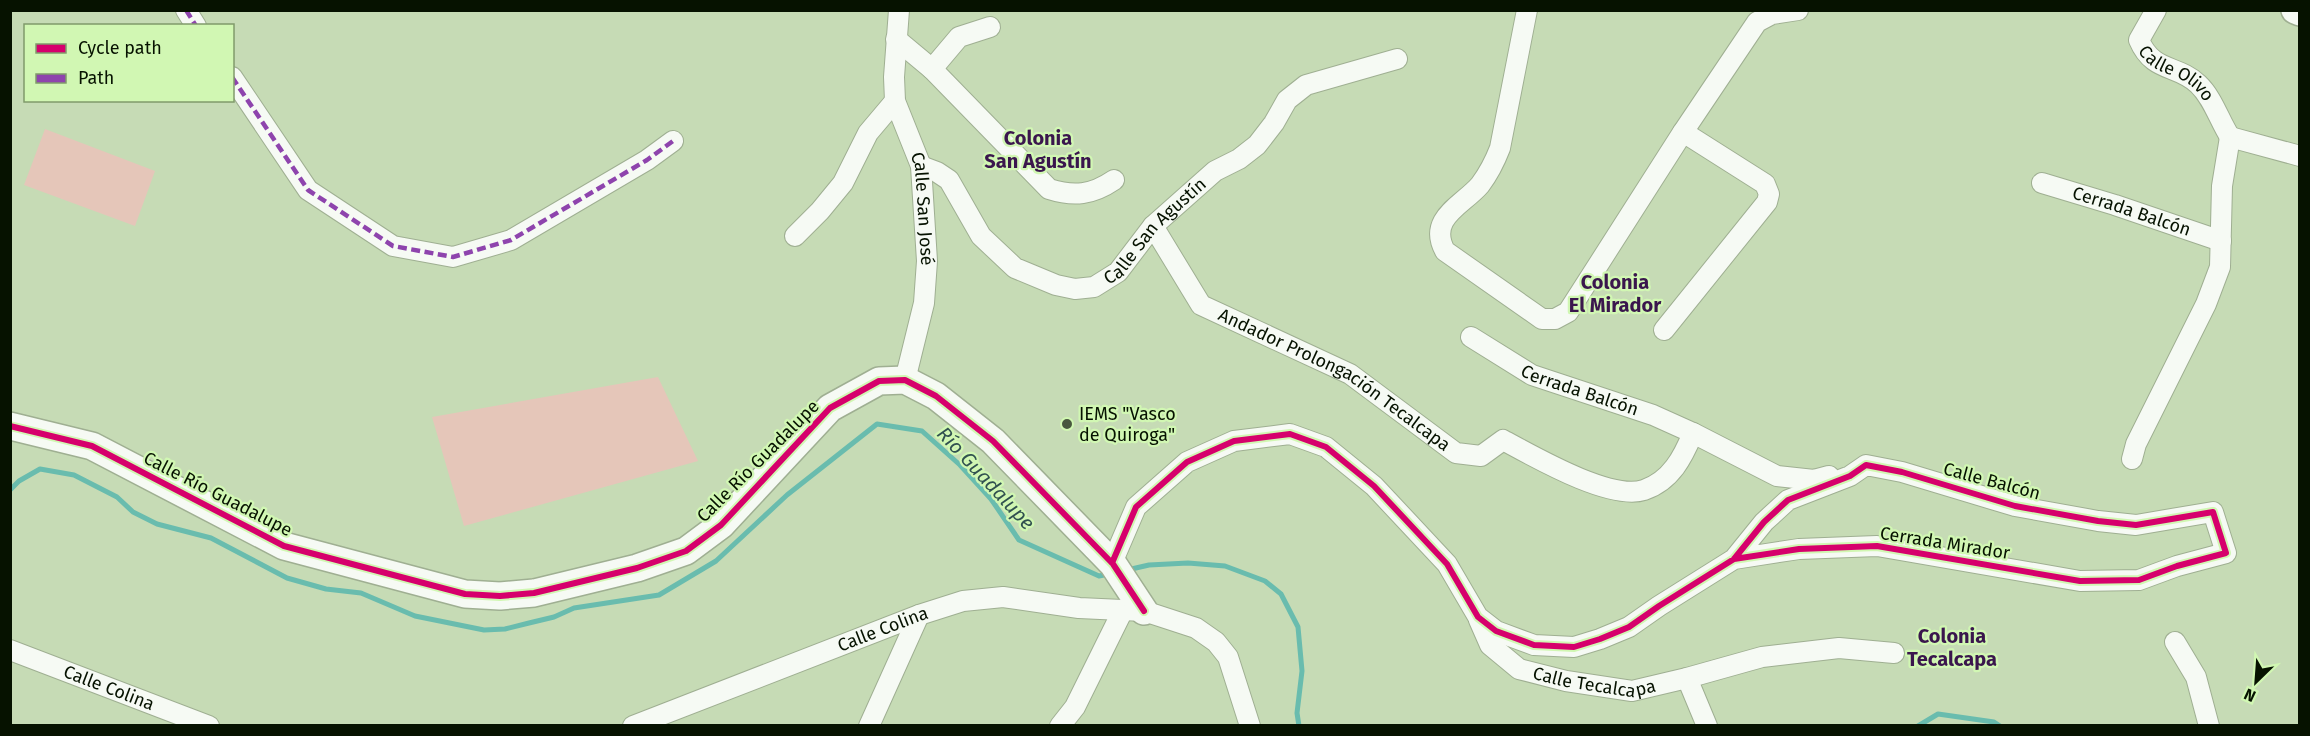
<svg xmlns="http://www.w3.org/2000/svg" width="2310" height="736" font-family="'Fira Sans',sans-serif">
<rect width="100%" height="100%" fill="#c6dbb5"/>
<!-- green -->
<path fill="#e5c6b9" d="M45 129 155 171 135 226 24 185Z
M658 377 698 461 464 526 432 417Z"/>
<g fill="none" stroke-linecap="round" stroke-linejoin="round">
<!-- stream -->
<path stroke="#69bcae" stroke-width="5" d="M10 490 19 481 40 469 74 475 117 497 133 512 157 524 211 538 287 578 326 589 361 593 415 616 484 630 505 629 529 623 554 617 574 608 659 595 716 561 787 495 877 424 922 431 960 465 991 499 1019 540 1099 576 1109 574
M1127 570 1149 565 1188 563 1225 566 1265 581 1281 594 1298 627 1302 671 1297 713 1299 726
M1918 726 1938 714 1994 722 2000 726"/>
<!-- street casing -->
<g stroke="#9faf92" stroke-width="22">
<g id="street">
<path d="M186 10 196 26"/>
<path id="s1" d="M899 10 894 77 895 101 921 166 927 261 924 303 905 380"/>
<path d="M1527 10 1500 148C1495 161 1489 173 1480 185 1463 205 1427 218 1445 251L1542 319H1555L1568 312 1683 132 1757 22 1772 14 1798 10"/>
<path id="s2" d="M2156 10 2139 40C2153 73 2177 64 2198 84 2213 98 2219 120 2230 137"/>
<path d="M896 39 932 69 1049 189C1074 197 1092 195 1114 180"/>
<path d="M932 69 959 37 990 27"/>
<path d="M232 77 308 190 393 246 453 257 511 240 647 160 673 141"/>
<path d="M2230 137 2300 156"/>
<path id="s3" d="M921 166 937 172 949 180 981 236 1015 268 1056 285 1075 289 1094 287 1118 272 1153 226 1215 171 1239 159 1257 145 1274 123 1287 100 1306 85 1397 59"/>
<path id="s4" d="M2042 183 2115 205 2221 241"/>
<path id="s5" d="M1153 226 1201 305 1350 374 1456 453 1481 456 1503 440C1533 456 1610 501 1644 490 1671 481 1683 457 1693 433"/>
<path d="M795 236 820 211 843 183 868 133 895 101"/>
<path d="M1664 330 1767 202 1769 194 1765 184 1683 132"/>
<path id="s6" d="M1471 337 1532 375 1653 415 1693 433 1777 476 1814 480 1829 476"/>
<path d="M2132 459 2136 444 2206 304 2220 267 2222 186 2230 137"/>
<path d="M1112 563 1136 507 1187 462 1234 441 1290 434 1326 447 1374 486 1447 564 1478 617 1496 631 1534 645 1574 647 1600 639 1629 627 1659 606 1734 559 1764 522 1788 500 1850 476 1866 465 1902 472 2015 506 2098 521 2136 525 2213 512 2226 553 2177 566 2139 580 2080 581 1877 546 1799 549 1734 559"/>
<path id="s7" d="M1479 620 1490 645 1519 669 1566 681 1632 691 1687 678 1762 657 1839 648 1894 653"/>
<path d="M2175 642 2196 677 2209 726"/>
<path id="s8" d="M10 650 209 726"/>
<path d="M1687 678 1707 726"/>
<path id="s9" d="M633 726 919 615 963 601 1003 597 1079 608 1144 611 1196 628 1216 642 1228 657 1250 726"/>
<path d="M869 726 919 615"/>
<path d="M1060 726 1075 707 1123 610"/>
</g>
</g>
<!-- secondary casing -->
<g stroke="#9faf92" stroke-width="30">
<path id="secondary" d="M2295 10 2300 12
M10 426 92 446 284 546 465 594 500 596 534 593 637 568 686 551 721 525 830 408 879 381 905 380 936 396 993 441 1113 564 1144 611"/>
</g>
<!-- street -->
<use href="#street" stroke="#f6faf4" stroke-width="20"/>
<!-- secondary -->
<use href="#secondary" stroke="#f6faf4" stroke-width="27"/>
<!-- quiet -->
<path stroke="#8e44ad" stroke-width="4.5" stroke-dasharray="9 4.5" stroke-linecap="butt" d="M186 10 196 26
M232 77 308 190 393 246 453 257 511 240 647 160 673 141"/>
<!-- cycleway casing -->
<g stroke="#d1f7b3" stroke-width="10">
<path id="cycleway" d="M10 426 92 446 284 546 465 594 500 596 534 593 637 568 686 551 721 525 830 408 879 381 905 380 936 396 993 441 1113 564 1144 611
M1112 563 1136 507 1187 462 1234 441 1290 434 1326 447 1374 486 1447 564 1478 617 1496 631 1534 645 1574 647 1600 639 1629 627 1659 606 1734 559 1764 522 1788 500 1850 476 1866 465 1902 472 2015 506 2098 521 2136 525 2213 512 2226 553 2177 566 2139 580 2080 581 1877 546 1799 549 1734 559"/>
</g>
<!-- cycleway -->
<use href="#cycleway" stroke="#d6006c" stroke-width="6"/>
</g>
<!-- markers -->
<circle fill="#49583f" stroke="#d1f7b3" stroke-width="2" cx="1067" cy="424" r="6"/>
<g text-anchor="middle" stroke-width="4.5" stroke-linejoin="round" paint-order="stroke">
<!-- street labels -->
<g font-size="18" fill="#061200" stroke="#d1f7b3">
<text dy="6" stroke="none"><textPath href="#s2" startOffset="86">Calle Olivo</textPath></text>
<text dy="6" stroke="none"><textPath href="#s1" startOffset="204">Calle San José</textPath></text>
<text dy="6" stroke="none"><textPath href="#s4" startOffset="94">Cerrada Balcón</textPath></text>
<text dy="6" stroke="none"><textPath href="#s3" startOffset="309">Calle San Agustín</textPath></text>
<text dy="6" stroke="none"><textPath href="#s5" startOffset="246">Andador Prolongación Tecalcapa</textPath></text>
<text dy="6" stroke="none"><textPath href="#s6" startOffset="122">Cerrada Balcón</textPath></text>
<text transform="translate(758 461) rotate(-45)" y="6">Calle Río Guadalupe</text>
<text transform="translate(1992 481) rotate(15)" y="6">Calle Balcón</text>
<text transform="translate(218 494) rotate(27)" y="6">Calle Río Guadalupe</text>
<text transform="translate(1945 543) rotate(9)" y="6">Cerrada Mirador</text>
<text dy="6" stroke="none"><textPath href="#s9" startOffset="268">Calle Colina</textPath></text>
<text dy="6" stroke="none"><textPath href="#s7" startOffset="142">Calle Tecalcapa</textPath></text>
<text dy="6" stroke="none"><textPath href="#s8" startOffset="106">Calle Colina</textPath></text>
</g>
<!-- poi labels -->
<g font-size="18" fill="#061200" stroke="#d1f7b3" text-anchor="start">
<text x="1079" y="420">IEMS "Vasco<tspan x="1079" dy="21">de Quiroga"</tspan></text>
</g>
<!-- neighbourhood labels -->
<g font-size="20" font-weight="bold" fill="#3a164d" stroke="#d1f7b3">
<text x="1038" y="145">Colonia<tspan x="1038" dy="23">San Agustín</tspan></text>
<text x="1615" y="289">Colonia<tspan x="1615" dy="23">El Mirador</tspan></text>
<text x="1952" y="643">Colonia<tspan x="1952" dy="23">Tecalcapa</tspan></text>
</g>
<!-- water labels -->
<g font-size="20" font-style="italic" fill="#315150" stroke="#d1f7b3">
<text transform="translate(986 478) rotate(47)" y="7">Río Guadalupe</text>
</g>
</g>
<!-- border -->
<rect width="2310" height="736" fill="none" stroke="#061200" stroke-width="24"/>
<!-- legend -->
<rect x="24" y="24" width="210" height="78" fill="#d1f7b3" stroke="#809b6b" stroke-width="1.5"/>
<rect x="36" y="44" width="30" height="9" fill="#d6006c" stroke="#809b6b" stroke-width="1.5"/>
<text x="78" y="54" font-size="18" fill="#061200">Cycle path</text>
<rect x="36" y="74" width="30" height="9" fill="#8e44ad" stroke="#809b6b" stroke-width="1.5"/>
<text x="78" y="84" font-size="18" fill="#061200">Path</text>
<!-- north arrow -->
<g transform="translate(2256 682) rotate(205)" stroke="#d1f7b3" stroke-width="4.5" paint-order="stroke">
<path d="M0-4.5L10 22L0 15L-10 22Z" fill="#061200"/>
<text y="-9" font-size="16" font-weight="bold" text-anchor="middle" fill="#061200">N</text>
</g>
</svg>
